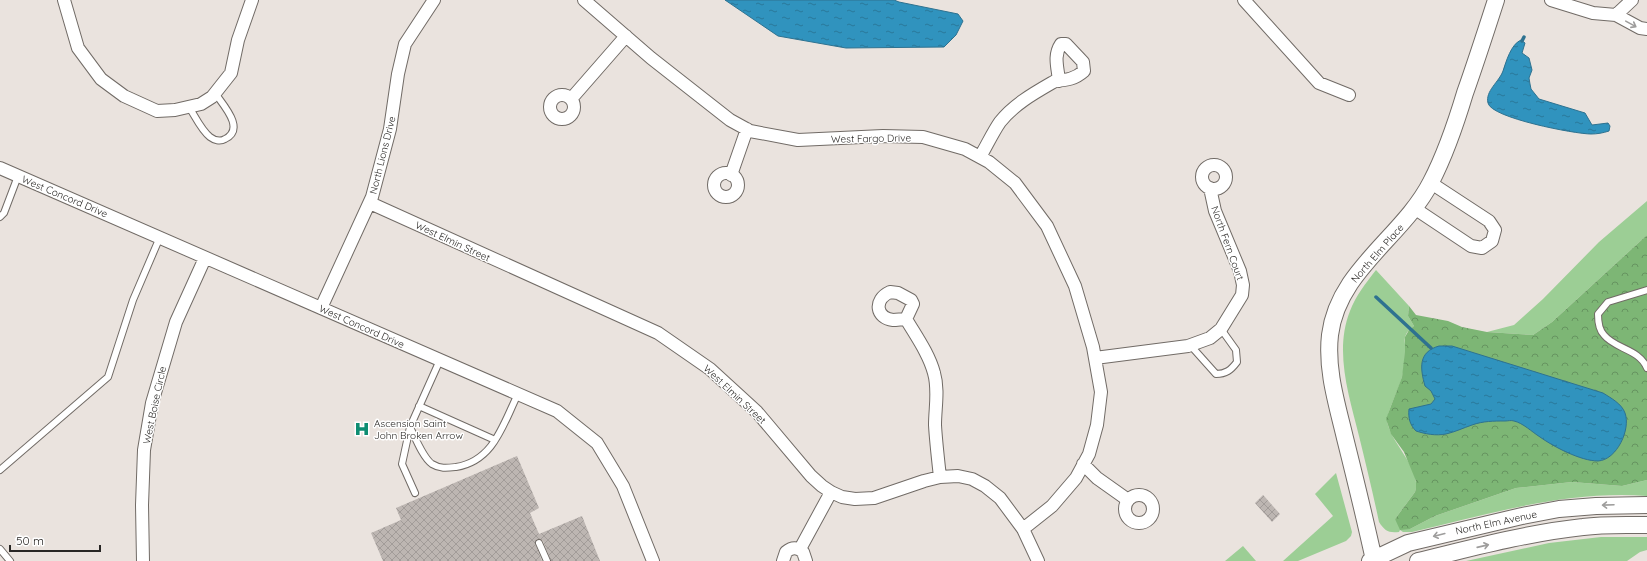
<svg xmlns="http://www.w3.org/2000/svg" width="1647" height="561" font-family="Quicksand,sans-serif">
<defs>
<pattern id="forest-crowns" width="20" height="18" patternUnits="userSpaceOnUse"><rect width="20" height="18" fill="#7db675"/><path d="M2 6a3 3 0 1 1 6 0M12 15a3 3 0 1 1 6 0" fill="none" stroke="#669460"/></pattern>
<pattern id="water-ripples" width="26" height="14" patternUnits="userSpaceOnUse"><rect width="26" height="14" fill="#3093be"/><path d="M2 4q2-2 4 0t4 0M15 11q2-2 4 0t4 0" fill="none" stroke="#29789a"/></pattern>
<pattern id="building-cross-hatch" width="8" height="8" patternUnits="userSpaceOnUse"><rect width="8" height="8" fill="#bdb6b2"/><path d="M0 0l8 8M0 8l8-8" fill="none" stroke="#a29c99"/></pattern>
</defs>
<rect width="100%" height="100%" fill="#eae3de"/>
<!-- grass -->
<path fill="#9cce95" d="M1647 201V235L1552 322 1533 335 1487 332 1514 325 1543 299 1599 242Z
M1376 270 1409 306 1408 316 1414 326C1410 329 1406 332 1405 338 1404 341 1406 346 1405 350 1405 359 1404 369 1402 377 1400 385 1386 416 1387 420 1389 442 1423 469 1415 492L1395 519 1410 529 1435 516 1516 488 1572 482 1622 486 1647 480V496C1567 490 1489 514 1412 532H1403L1400 530 1399 532C1388 533 1385 531 1379 522 1373 493 1366 465 1359 436 1349 396 1334 351 1350 311 1356 295 1366 283 1376 270Z
M1336 473 1352 532 1351 536 1346 541 1298 561H1283L1333 516 1315 494Z
M1601 537H1647V550L1640 552 1627 561H1466L1549 543Z
M1243 546 1256 561H1225Z"/>
<!-- forest -->
<path fill="url(#forest-crowns)" d="M1647 235V480L1622 486 1572 482 1516 488 1435 516 1410 529 1400 530 1395 519 1415 492 1416 488V481L1404 452 1391 434 1386 419 1402 377 1405 351V337L1409 330 1414 326 1408 316 1409 306 1416 315 1448 321 1462 327 1487 332 1533 335 1552 322Z"/>
<!-- water -->
<path fill="url(#water-ripples)" stroke="#2e7290" d="M725 0H894L899 2 958 14 963 21 956 35 944 47 846 48 778 36Z
M1521 40 1525 43 1522 53 1529 58 1532 70 1529 78 1530 84 1531 89 1539 99 1585 113 1592 125 1608 123 1610 126 1609 131C1603 133 1597 134 1591 134 1575 134 1491 118 1488 103 1485 91 1499 82 1503 71 1506 62 1511 44 1521 40Z
M1439 346H1452L1603 393C1611 398 1622 404 1625 413 1631 429 1617 460 1598 461 1581 461 1554 447 1540 437 1532 432 1523 423 1514 421 1511 420 1508 421 1505 421 1494 421 1483 421 1472 425 1463 428 1455 432 1446 434 1436 436 1425 434 1416 431 1410 425 1408 418 1409 409L1431 404 1435 399 1431 391 1425 386C1420 368 1418 352 1439 346Z"/>
<g fill="none" stroke-linecap="round" stroke-linejoin="round">
<!-- stream -->
<path stroke="#2e7290" stroke-width="3.5" d="M1522 41 1524 37
M1376 297 1431 348"/>
</g>
<!-- building -->
<path fill="url(#building-cross-hatch)" d="M517 456 539 508 530 513 539 534 582 516 600 561H551L543 541 539 539 536 540 535 543 542 561H383L371 533 401 520 396 508Z
M1263 495 1280 514 1272 522 1255 503Z"/>
<g fill="none" stroke-linecap="round" stroke-linejoin="round">
<!-- lane casing -->
<g stroke="#716b66" stroke-width="8">
<path id="lane" d="M189 107C195 116 201 130 210 137 214 140 220 142 225 139 246 129 223 105 215 93
M0 217 4 213 18 176
M1647 290 1608 302 1598 314C1598 320 1599 330 1604 335 1615 349 1639 349 1647 368
M1191 346 1216 374C1226 374 1231 370 1237 362L1236 350 1221 329
M440 360 410 427C415 437 423 458 432 464 440 469 447 468 456 467 494 461 503 424 518 394
M419 406 495 440
M410 427 402 464 415 493
M0 470 108 377 133 300 160 237
M539 543 547 561
M0 549 10 561"/>
</g>
<!-- street casing -->
<g stroke="#716b66" stroke-width="14">
<path id="street" d="M64 0 78 48 101 79 124 96 157 111 175 110 201 104 212 97 231 73 238 40 252 0
M584 0 651 58 730 120 750 131 798 140 883 136 923 137 965 149 989 162 1015 183 1047 226 1075 286 1093 347 1101 392 1097 425 1089 454 1076 478 1052 506 1023 529
M1244 0 1319 83 1349 95
M1551 0 1593 13 1616 15 1640 28 1647 29
M1616 15 1632 0
M550 107a12 12 0 1 1 24 0a12 12 0 1 1-24 0Z
M571 99 626 36
M980 157C987 145 993 132 1000 122 1014 104 1036 92 1055 81 1067 80 1075 79 1084 71L1083 62 1066 44H1061C1053 56 1058 68 1059 81
M1202 177a12 12 0 1 1 24 0a12 12 0 1 1-24 0Z
M0 168 557 411 597 443 623 486 653 561
M714 185a12 12 0 1 1 24 0a12 12 0 1 1-24 0Z
M731 175 747 129
M370 203 658 333 710 369 757 412 811 476 822 486 831 492 842 497 855 499 874 498 924 481 940 477 958 476 972 479 985 486 1000 498 1023 529 1038 561
M1414 208 1471 246 1482 248 1492 241 1495 230 1489 221 1431 183
M890 292 898 293 911 300 913 304 906 319C902 319 897 320 893 320 876 318 873 300 890 292Z
M321 308 372 197 390 129 398 74 405 44 434 0
M906 319C916 336 929 354 934 373 939 390 935 408 935 425 936 442 938 459 940 477
M1095 358 1188 346 1210 338 1221 329 1242 295 1243 285 1240 271 1215 211 1210 188
M1083 464 1097 478 1128 500
M1125 509a14 14 0 1 1 28 0a14 14 0 1 1-28 0Z
M800 549 831 492
M143 561 142 505 144 450 152 403 176 322 205 258
M783 561 786 552C792 547 797 547 803 552L806 561"/>
</g>
<!-- secondary casing -->
<g stroke="#716b66" stroke-width="18">
<path id="secondary" d="M1374 560C1365 519 1355 478 1345 438 1337 404 1326 370 1330 335 1338 270 1403 237 1431 182 1446 153 1456 123 1465 93 1476 62 1486 31 1496 0
M1370 561 1408 543 1522 516 1559 509 1596 506 1647 505
M1418 561C1472 548 1527 533 1583 527 1604 524 1626 525 1647 525"/>
</g>
<!-- lane -->
<use href="#lane" stroke="#fff" stroke-width="6"/>
<!-- street -->
<use href="#street" stroke="#fff" stroke-width="12"/>
<!-- secondary -->
<use href="#secondary" stroke="#fff" stroke-width="16"/>
</g>
<!-- one-way arrows -->
<defs><path id="oneway-shaft" d="M-6 0H5M1.5-3L5.5 0L1.5 3" fill="none" stroke-width="1.6" stroke-linecap="round" stroke-linejoin="round"/></defs>
<g stroke="#9e9d9c">
<use href="#oneway-shaft" transform="translate(1631 24) rotate(29)"/>
<use href="#oneway-shaft" transform="translate(1608 505) rotate(178)"/>
<use href="#oneway-shaft" transform="translate(1439 535) rotate(166)"/>
<use href="#oneway-shaft" transform="translate(1483 546) rotate(-13)"/>
</g>
<!-- icons -->
<defs>
<g id="hospital-bare" transform="scale(1.2)"><path d="M-5-5h3v3.5h4V-5h3V5h-3V1.5h-4V5h-3Z" fill="#0e8d72" stroke="#fff" stroke-width="2.5" paint-order="stroke"/></g>
</defs>
<g fill-rule="evenodd">
<use href="#hospital-bare" x="362" y="429"/>
</g>
<g text-anchor="middle" stroke-width="3" stroke-linejoin="round" paint-order="stroke">
<!-- street labels -->
<g font-size="10" fill="#282624" stroke="#fff">
<text transform="translate(871 138) rotate(-1)" y="4">West Fargo Drive</text>
<text transform="translate(382 155) rotate(-76)" y="4">North Lions Drive</text>
<text transform="translate(65 196) rotate(23)" y="4">West Concord Drive</text>
<text transform="translate(453 241) rotate(25)" y="4">West Elmin Street</text>
<text transform="translate(1228 243) rotate(70)" y="4">North Fern Court</text>
<text transform="translate(1377 253) rotate(-49)" y="4">North Elm Place</text>
<text transform="translate(362 326) rotate(24)" y="4">West Concord Drive</text>
<text transform="translate(735 394) rotate(43)" y="4">West Elmin Street</text>
<text transform="translate(154 405) rotate(-78)" y="4">West Boise Circle</text>
<text transform="translate(1496 522) rotate(-12)" y="4">North Elm Avenue</text>
</g>
<!-- poi labels -->
<g font-size="10" fill="#282624" stroke="#fff" text-anchor="start">
<text x="374" y="427">Ascension Saint<tspan x="374" dy="12">John Broken Arrow</tspan></text>
</g>
</g>
<!-- scale -->
<path d="M10 545v6h90v-6" fill="none" stroke="#282624" stroke-width="2"/>
<text x="16" y="545" font-size="12" fill="#282624" stroke="#ffffff" stroke-width="3" paint-order="stroke">50 m</text>
</svg>
